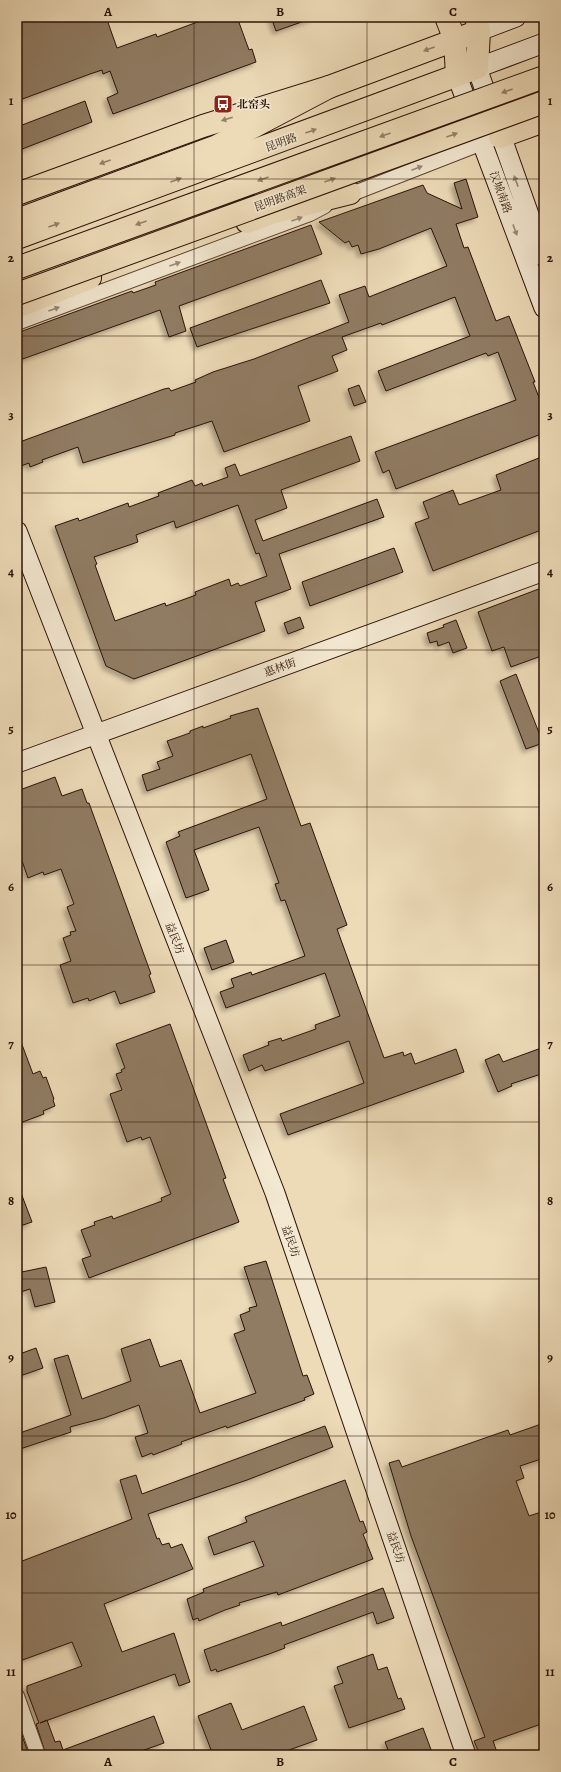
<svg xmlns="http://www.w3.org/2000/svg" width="561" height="1772" font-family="Alegreya,'Noto Serif SC',serif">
<defs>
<filter id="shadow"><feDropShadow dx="-3.5" dy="3.5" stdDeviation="2" flood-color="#0004"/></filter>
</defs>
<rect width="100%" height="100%" fill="#eddbb8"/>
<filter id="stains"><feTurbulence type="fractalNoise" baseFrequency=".005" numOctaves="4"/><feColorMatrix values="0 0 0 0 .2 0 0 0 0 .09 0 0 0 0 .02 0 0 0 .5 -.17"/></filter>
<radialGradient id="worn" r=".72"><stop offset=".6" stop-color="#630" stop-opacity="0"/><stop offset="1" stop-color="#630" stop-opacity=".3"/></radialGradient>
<!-- building -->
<path fill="#907b63" stroke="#2c1206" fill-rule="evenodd" filter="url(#shadow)" d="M30 17H106L117 48 156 34 157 37 211 17H237L249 50 252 49 256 62 113 114 107 98 118 93 110 71 103 74 102 70 90 74 17 101V22Z
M271 17H313V18L276 31Z
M85 101 92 122 17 151V127Z
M466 179 478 217 456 224 464 248 468 247 496 321 509 316 535 382H533L544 410V433L396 489 389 470 383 473 375 452 516 400 498 352 488 356 486 353 386 391 378 371 470 336 455 297 382 325 381 323 342 337 347 350 332 356 338 371 298 386 310 421 224 452 212 421 175 433V435L83 463 78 447 42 460 43 462 30 467 29 463 21 466 17 454V443L164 389 169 388 171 391 196 382 195 380 213 372 254 359 349 322 339 295 365 286 369 297 447 266 431 228 379 249 361 254 358 245 352 247 349 241 345 243 319 222 423 185 427 193 462 209 454 183Z
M311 225 322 254 179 306 186 331 169 337 160 310 17 361V333L132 291 133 293 156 285 155 282Z
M321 280 330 303 197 347 190 328Z
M359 385 366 402 354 406 348 389Z
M351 436 360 461 281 490 287 508 255 520 263 541 377 499 384 517 279 554 291 589 255 602 265 631 134 679 106 666 55 526 78 518 79 521 128 503 129 507 159 496 158 493 192 480 195 486 202 483 203 486 228 477 225 468 235 464 240 476ZM238 505 256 554 259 553 267 576 240 586 238 583 231 586 229 579 195 592 196 595 166 606 165 603 115 621 95 565 97 564 94 557 138 542 136 535 152 529 174 521 176 528Z
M544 456V529L433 571 415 523 429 518 423 502 453 490 459 505 501 490 496 475Z
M394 548 403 572 310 606 302 582Z
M544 587V655L511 667 504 647 492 651 478 612Z
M300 617 304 628 288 634 284 623Z
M456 620 467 648 453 653 449 642 438 646 437 641 430 643 427 633 444 627 443 625Z
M516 674 543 743 526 749 500 681Z
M258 708 301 826 310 823 347 925 337 929 384 1058 400 1053 403 1052 404 1056 411 1053 415 1064 456 1049 464 1072 288 1135 280 1114 364 1083 349 1041 265 1071 262 1065 249 1071 243 1055 269 1045 268 1042 281 1038 282 1041 316 1029 315 1025 340 1016 325 973 226 1008 220 992 234 987 231 979 251 972 252 975 305 956 285 900 281 901 275 884 279 883 259 827 194 850 209 890 186 898 166 842 180 836 178 832 267 799 251 754 147 791 142 775 160 769 157 762 173 756 167 741 190 733V731L203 726V728L231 718 230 716Z
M55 777 62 796 82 789 87 803H89L151 974 149 975 155 992 120 1004 115 991 89 1001 88 998 73 1003 60 965 71 961 63 938 71 935 70 932 76 931 67 907 74 904 61 869 44 875 43 872 28 878 21 858 17 859V791Z
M226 940 234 962 212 970 204 948Z
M170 1024 226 1178 223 1179 239 1222 89 1278 82 1259 91 1256 81 1230 95 1225 94 1222 112 1216 113 1219 162 1201 161 1198 171 1194 150 1137 142 1140 141 1137 127 1142 110 1094 122 1090 116 1074 122 1072 121 1070 125 1068 116 1044Z
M17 1034H18L33 1074 40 1071 43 1078 46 1077 54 1099 53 1100 55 1106 43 1111 44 1114 20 1123 17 1115Z
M544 1047V1073L511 1084 512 1086 498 1092 485 1060 499 1054 503 1062Z
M18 1185 32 1222 17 1227V1186Z
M266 1261 303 1376 307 1375 314 1394 304 1398 305 1400 227 1428 226 1426 181 1442 182 1444 153 1455 152 1453 142 1457 135 1437 148 1433 139 1405 104 1418 70 1427 71 1432 17 1450V1434L71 1415 54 1359 68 1355 82 1399 131 1381 121 1349 150 1339 160 1367 181 1360 200 1413 256 1393 234 1334 245 1330 240 1315 250 1311 249 1308 257 1306 244 1267Z
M46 1267 55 1302 35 1307 30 1289 17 1293V1273Z
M36 1348 43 1368 17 1377V1355Z
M544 1423V1458L520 1466 524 1478 516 1481 529 1516 544 1511V1643L539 1645 544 1657V1723L493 1741 498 1755H480L474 1741 485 1737 411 1536 389 1463 399 1460 402 1467 508 1430 510 1435Z
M325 1426 333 1447 247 1480 148 1514 157 1539 159 1538 162 1545 169 1543 171 1548 182 1544 193 1569 104 1604 122 1652 174 1633 190 1682 179 1686 175 1674 40 1723 47 1720 55 1742 60 1741 63 1750 154 1716 164 1743 130 1755H46L36 1724 39 1723 27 1691V1686L82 1666 72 1642 17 1662V1563L132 1519 120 1480 136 1475 142 1494Z
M345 1480 360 1522 363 1521 367 1532 363 1534 373 1559 278 1595 277 1592 239 1603 240 1605 225 1610 199 1621 198 1618 193 1620 187 1599 204 1592 203 1589 264 1566 254 1541 214 1555 208 1537 247 1522 245 1517Z
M383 1588 394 1618 377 1624 373 1612 284 1645 285 1648 269 1654 217 1672 216 1669 211 1671 204 1650 281 1622 282 1626Z
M373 1654 378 1670 387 1667 398 1699 401 1698 405 1709 349 1728 334 1686 343 1683 337 1667Z
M231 1703 242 1730 304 1706 317 1740 275 1755H213L198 1716Z
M423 1728 433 1755H390L385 1742Z
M20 1730 29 1755H17V1731Z"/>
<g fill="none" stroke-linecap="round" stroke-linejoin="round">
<!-- street casing -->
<g stroke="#5c4432" stroke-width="16">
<path id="street" d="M344 197 490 140
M17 323 310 214 325 206
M17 1696 38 1755"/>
</g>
<!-- secondary casing -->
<g stroke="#2c1206" stroke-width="21">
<path id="secondary" d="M479 31 516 17
M544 43 477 68 544 257
M457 76 544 308
M17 531 275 1193 466 1755
M17 763 544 571"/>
</g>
<!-- primary casing -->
<g stroke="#2c1206" stroke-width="24">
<path id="primary" d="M446 17 455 40 457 76
M17 194 203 126 329 87 479 31
M17 238 477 68 479 31 476 17"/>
</g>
<!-- highway casing -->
<g stroke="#2c1206" stroke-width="24">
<path id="highway" d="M500 137 544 121
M17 220 217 146 329 87
M247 222 274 212 350 193
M17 307 90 278"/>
</g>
<!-- street -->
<use href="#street" stroke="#f3e8d1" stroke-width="14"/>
<!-- secondary -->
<use href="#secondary" stroke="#f3e8d1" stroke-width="19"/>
<!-- primary -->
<use href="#primary" stroke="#eddbb8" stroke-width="22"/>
<!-- highway -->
<use href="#highway" stroke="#eddbb8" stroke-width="22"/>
<!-- highway-bridge casing -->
<g stroke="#2c1206" stroke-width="24" stroke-linecap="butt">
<path id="highway-bridge" d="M17 268 544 77
M17 294 544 102"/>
</g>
<!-- highway-bridge -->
<use href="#highway-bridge" stroke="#eddbb8" stroke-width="22"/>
</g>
<!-- one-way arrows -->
<defs><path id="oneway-solid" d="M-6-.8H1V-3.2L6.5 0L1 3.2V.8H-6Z"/></defs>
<g fill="#968168">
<use href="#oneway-solid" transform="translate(429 49) rotate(160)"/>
<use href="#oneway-solid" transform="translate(507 91) rotate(160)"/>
<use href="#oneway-solid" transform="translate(227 119) rotate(163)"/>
<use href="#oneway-solid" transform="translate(311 131) rotate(-20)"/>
<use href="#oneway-solid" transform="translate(385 135) rotate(160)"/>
<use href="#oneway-solid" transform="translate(452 135) rotate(-20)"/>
<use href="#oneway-solid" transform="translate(105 162) rotate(160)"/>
<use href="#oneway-solid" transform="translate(263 179) rotate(160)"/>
<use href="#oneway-solid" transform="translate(176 180) rotate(-20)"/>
<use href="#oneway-solid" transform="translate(330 180) rotate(-20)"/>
<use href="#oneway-solid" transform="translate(141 223) rotate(160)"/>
<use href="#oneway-solid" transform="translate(54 225) rotate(-20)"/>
</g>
<g fill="#998876">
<use href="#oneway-solid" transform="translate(417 168) rotate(-21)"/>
<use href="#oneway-solid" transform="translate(516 181) rotate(-110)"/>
<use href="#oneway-solid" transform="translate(297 219) rotate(-20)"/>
<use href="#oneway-solid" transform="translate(515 230) rotate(70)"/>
<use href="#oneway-solid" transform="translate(175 264) rotate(-20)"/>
<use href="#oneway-solid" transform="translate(54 309) rotate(-20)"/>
</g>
<!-- grid -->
<path fill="none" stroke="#2c1206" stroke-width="1" stroke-opacity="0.55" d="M194 17V1755M367 17V1755M17 179H544M17 336H544M17 493H544M17 650H544M17 807H544M17 965H544M17 1122H544M17 1279H544M17 1436H544M17 1593H544"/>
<!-- icons -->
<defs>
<g id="bus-square" transform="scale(1)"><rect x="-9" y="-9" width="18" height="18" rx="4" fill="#8f2418" stroke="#f3e8d1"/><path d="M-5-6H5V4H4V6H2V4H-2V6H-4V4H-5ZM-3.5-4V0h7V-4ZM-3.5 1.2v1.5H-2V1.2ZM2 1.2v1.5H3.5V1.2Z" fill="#fff"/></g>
</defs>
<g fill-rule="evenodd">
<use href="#bus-square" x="223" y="104"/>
</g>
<g text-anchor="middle" stroke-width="3.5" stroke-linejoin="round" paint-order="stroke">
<!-- poi labels -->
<g font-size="11" font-weight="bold" fill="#2c1206" stroke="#f3e8d1" text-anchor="start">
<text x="237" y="108">北窑头</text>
</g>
<!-- street labels -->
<g font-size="11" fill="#2c1206" stroke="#f3e8d1">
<text transform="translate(281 142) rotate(-20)" y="4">昆明路</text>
<text transform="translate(501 192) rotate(70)" y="4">汉城南路</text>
<text transform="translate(280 198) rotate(-20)" y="4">昆明路高架</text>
<text transform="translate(280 667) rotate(-20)" y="4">惠林街</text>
<text transform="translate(175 938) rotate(69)" y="4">益民坊</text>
<text transform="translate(291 1241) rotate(71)" y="4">益民坊</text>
<text transform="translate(396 1547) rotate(71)" y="4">益民坊</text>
</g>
</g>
<!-- margin -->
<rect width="561" height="1772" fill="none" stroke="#eddbb8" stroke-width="44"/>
<rect x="22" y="22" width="517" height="1728" fill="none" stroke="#2c1206" stroke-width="1.5"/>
<g font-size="13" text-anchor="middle" font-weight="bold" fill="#2c1206">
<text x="108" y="16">A</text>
<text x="280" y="16">B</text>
<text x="453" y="16">C</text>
<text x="11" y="105">1</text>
<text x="550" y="105">1</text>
<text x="11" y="262">2</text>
<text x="550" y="262">2</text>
<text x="11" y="419">3</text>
<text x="550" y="419">3</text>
<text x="11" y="576">4</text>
<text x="550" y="576">4</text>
<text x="11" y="733">5</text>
<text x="550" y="733">5</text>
<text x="11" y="891">6</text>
<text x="550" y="891">6</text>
<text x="11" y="1048">7</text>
<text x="550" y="1048">7</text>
<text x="11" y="1205">8</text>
<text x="550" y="1205">8</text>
<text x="11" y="1362">9</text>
<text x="550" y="1362">9</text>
<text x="11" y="1519">10</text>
<text x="550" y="1519">10</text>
<text x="11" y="1676">11</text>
<text x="550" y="1676">11</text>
<text x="108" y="1766">A</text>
<text x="280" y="1766">B</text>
<text x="453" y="1766">C</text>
</g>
<rect width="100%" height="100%" filter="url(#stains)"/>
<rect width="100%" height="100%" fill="url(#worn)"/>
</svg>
